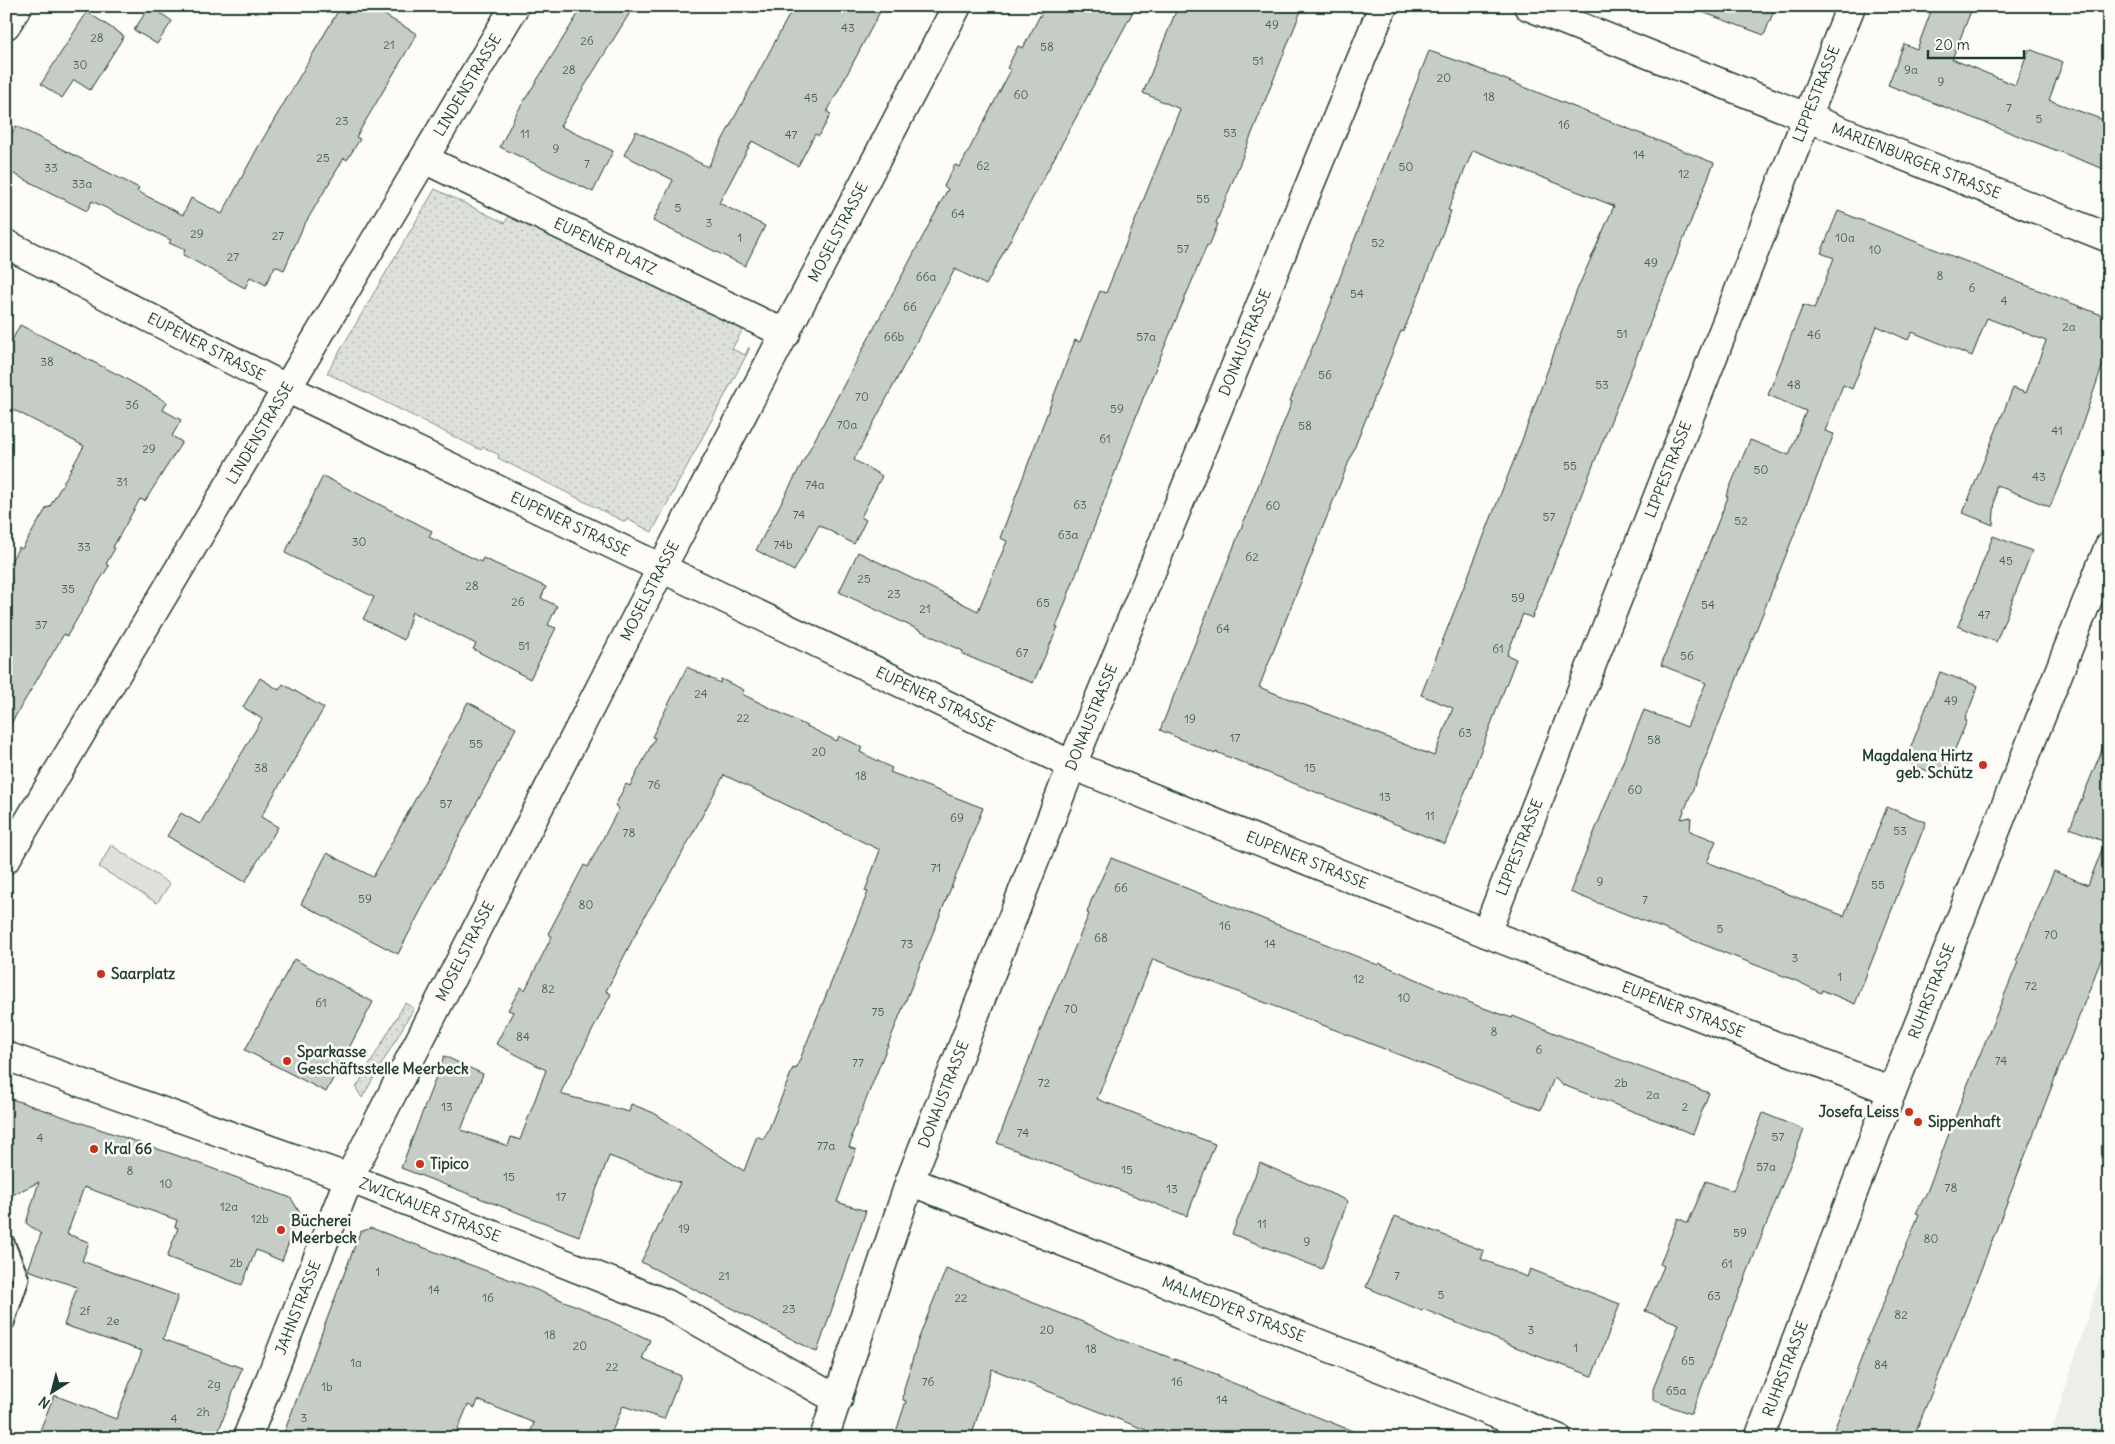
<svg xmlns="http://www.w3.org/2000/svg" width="2115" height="1444" font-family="Delius,sans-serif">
<defs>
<pattern id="grass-dots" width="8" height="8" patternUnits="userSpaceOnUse" patternTransform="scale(1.25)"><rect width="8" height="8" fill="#dde0db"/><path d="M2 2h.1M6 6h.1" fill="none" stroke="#bdc1bd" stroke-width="1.8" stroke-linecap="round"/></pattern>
</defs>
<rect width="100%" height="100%" fill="#fdfcf7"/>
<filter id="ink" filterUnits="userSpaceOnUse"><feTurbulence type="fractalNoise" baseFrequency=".02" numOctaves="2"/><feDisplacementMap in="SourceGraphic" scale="10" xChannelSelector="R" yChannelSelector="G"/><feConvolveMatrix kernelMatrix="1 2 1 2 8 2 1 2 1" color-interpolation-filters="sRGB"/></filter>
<g filter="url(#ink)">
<!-- built -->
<path fill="#eceee9" d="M2109 1247V1438H2050Z"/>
<!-- grass -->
<path fill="url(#grass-dots)" stroke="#7e8e88" d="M435 189 505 223 510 213 745 325 732 349 745 355 749 347V350L652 532 627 519 625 522 498 458 499 455 483 447 481 450 327 373Z
M405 1003 414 1008 362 1098 356 1088Z"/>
<!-- garden -->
<path fill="#dde0db" stroke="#7e8e88" d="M111 845 170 884 157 903 99 867Z"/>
<!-- building -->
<path fill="#c6cdc7" stroke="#1f3d34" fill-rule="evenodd" d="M150 6 172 21 157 44 134 30Z
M341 6H369L417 34 356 137 360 139 347 160 344 158 303 227 284 270 275 266 266 285 250 277 245 288 183 255 185 250 169 243 171 240 92 201 87 211 6 170V144L16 126 139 188 137 191 183 215 191 198 222 214 257 149Z
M583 6H634L560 126 613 151 593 192 500 147 516 114Z
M794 6H883L827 112 831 114 819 136 815 134 798 166 752 141 719 203 765 226 745 266 653 221 673 180 624 155 636 131 708 167Z
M1045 6H1136L986 285 955 269 854 460 882 476 861 517 866 520 854 544 819 525 794 571 756 550 948 189 944 186 955 165 960 167 1011 70 1007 68 1018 46 1023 48Z
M1178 6H1303L1216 223 1218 224 1209 246 1207 245 1142 401 1056 627H1058L1033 683 962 654 963 651 839 592 858 552 978 611 1007 541 1000 538 1070 353 1075 340 1080 342 1100 291 1106 293 1180 109 1143 93Z
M1694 6H1776L1764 35 1694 9Z
M1933 6H1973L1952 59 2015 85 2029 49 2063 62 2049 100 2109 122V171L1888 85 1904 44 1917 49Z
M87 12 124 36 90 90 74 80 62 98 41 84Z
M1429 51 1464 63 1714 163 1532 618 1523 614 1507 655 1516 659 1445 844 1216 752 1215 754 1160 730 1292 402 1290 401 1331 303 1343 269ZM1473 150 1614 206 1577 290 1522 440 1421 695 1453 708 1434 756 1259 687 1401 331 1403 332 1421 289 1451 211 1448 210Z
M1838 211 2109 318V366L2103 364 2073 451 2050 507 1996 485 1993 525 1963 513 2013 388 2026 393 2046 341 1987 318 1972 356 1912 332 1908 340 1877 326 1852 389 1843 385 1825 431 1834 434 1681 819 1691 817 1690 831 1716 841 1707 862 1844 916 1887 807 1926 822 1855 1004 1822 990 1821 993 1799 982 1570 892 1644 710 1687 727 1706 683 1661 665 1728 497 1726 496 1750 440 1789 455 1806 411 1768 395 1803 305 1814 309 1834 258 1821 253Z
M20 325 121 376 167 402 163 410 181 420 172 436 182 442 145 501 140 499 113 547 115 548 106 564 109 566 100 580 67 636 64 634 6 732V570L19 547 22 549 47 507 49 508 84 446 6 406V352Z
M323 476 432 531 429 537 481 562 483 558 546 587 541 598 557 606 548 625 556 628 530 679 473 649 476 644 412 612 404 640 363 619 374 597 285 553Z
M1993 536 2032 551 1996 642 1958 626Z
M687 667 720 683 721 679 744 690 742 694 837 741 839 736 862 747 860 752 892 768 890 772 983 808 851 1137H853L849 1147 856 1150 837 1202 866 1211 817 1352 641 1262 680 1183 609 1156 579 1236 401 1168 444 1056 483 1074 461 1130 508 1146 511 1137 520 1140 546 1070 496 1044 513 1012 508 1010 521 987 525 990 552 936 548 934 584 865 588 867 619 808 615 806 626 784 630 786 655 738 652 737ZM724 775 880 850 865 891 868 892 796 1069 793 1068 768 1131 763 1139 757 1136 744 1171 654 1113 631 1104 629 1112 560 1094 611 994 606 991 647 912 671 874Z
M1940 672 1978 686 1965 720 1967 721 1943 777 1905 762Z
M260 678 279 690 283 684 324 708 261 817 278 827 245 882 167 836 181 813 200 824 262 719 243 707Z
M468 702 516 728 398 954 301 904 327 853 373 877Z
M2108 735 2109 939 1959 1326 1913 1438H1831L1868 1341H1866L1877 1319 1919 1214 1916 1213 1927 1192 1967 1086 2018 962 2016 961 2054 871 2088 885 2105 842 2070 828Z
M1111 858 1378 965 1379 963 1478 1006 1512 1018 1513 1016 1613 1057 1709 1093 1693 1134 1563 1085 1554 1078 1541 1110 1153 959 1097 1099 1215 1144 1187 1216 997 1143 1047 1013 1089 914 1087 913 1091 901Z
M294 959 373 1002 326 1092 245 1050Z
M6 1097 187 1159 291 1198 300 1213 282 1261 256 1250 242 1285 167 1257 178 1228 175 1227 177 1220 84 1187 67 1234 89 1242 82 1261 178 1296 163 1339 242 1368 216 1438H37L54 1395 116 1419 142 1351 64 1325 77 1287 28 1270 41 1234 26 1223 39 1182 6 1198Z
M1763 1113 1804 1130 1691 1414 1653 1400V1389L1679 1324 1645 1311 1664 1266 1660 1264 1678 1218 1688 1223 1706 1181 1733 1191Z
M1260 1163 1348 1201 1322 1269 1232 1234Z
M1395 1216 1484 1251 1481 1259 1527 1277 1530 1269 1620 1304 1592 1376 1535 1355 1423 1309 1422 1311 1366 1287Z
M371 1228 519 1283 584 1309 650 1340 642 1359 681 1376 664 1419 623 1406 609 1438H528L534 1423 478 1400 475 1408 468 1405 454 1438H282L360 1232Z
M946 1269 1088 1324 1121 1340 1219 1375 1218 1377 1370 1438H1166L992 1369 971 1438H894L906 1401 903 1400 904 1389 918 1340Z"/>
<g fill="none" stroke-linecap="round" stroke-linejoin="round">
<!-- service casing -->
<g stroke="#1f3d34" stroke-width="19">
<path id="service" d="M6 1242 21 1279 6 1323"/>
</g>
<!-- minor casing -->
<g stroke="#1f3d34" stroke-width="31">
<g id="minor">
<path id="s1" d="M1528 6 2109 238"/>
<path d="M6 25 18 6"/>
<path id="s2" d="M424 159 786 334"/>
<path id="s3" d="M6 244 286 388 1072 765 1486 933 1892 1091"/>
<path id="s4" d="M6 859 515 6"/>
<path id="s5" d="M1486 933 1851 6"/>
<path id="s6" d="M6 1056 349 1178 667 1304 838 1400"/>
<path id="s7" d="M910 1181 1557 1438"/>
<path id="s8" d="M247 1438 349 1178 661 569 957 6"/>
<path id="s9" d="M824 1438 910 1181 1072 765 1383 6"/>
<path id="s10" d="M1759 1438 1892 1091 2109 546"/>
</g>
</g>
<!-- service -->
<use href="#service" stroke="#fdfcf7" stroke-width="15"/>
<!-- minor -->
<use href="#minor" stroke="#fdfcf7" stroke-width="28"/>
</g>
</g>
<!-- markers -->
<g fill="#c8321e" stroke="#fdfcf7" stroke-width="2">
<circle cx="1983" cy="765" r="5"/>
<circle cx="101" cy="974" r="5"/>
<circle cx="287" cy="1061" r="5"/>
<circle cx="1909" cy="1112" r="5"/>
<circle cx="1918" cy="1122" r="5"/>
<circle cx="94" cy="1149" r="5"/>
<circle cx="420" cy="1164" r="5"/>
<circle cx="281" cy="1230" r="5"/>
</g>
<g text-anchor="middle" stroke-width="5" stroke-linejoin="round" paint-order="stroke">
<!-- number labels -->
<g font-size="12" fill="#496159">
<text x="1272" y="29">49</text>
<text x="848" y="32">43</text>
<text x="97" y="42">28</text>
<text x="587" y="45">26</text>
<text x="389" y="49">21</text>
<text x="1047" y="51">58</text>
<text x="1258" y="65">51</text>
<text x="80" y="69">30</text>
<text x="569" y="74">28</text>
<text x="1911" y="74">9a</text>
<text x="1444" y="82">20</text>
<text x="1941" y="86">9</text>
<text x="1021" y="99">60</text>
<text x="1489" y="101">18</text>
<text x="811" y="102">45</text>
<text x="2009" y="112">7</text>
<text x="2039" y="123">5</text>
<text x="342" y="125">23</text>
<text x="1564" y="129">16</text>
<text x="1230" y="137">53</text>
<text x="525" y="138">11</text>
<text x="791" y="139">47</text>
<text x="556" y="153">9</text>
<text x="1639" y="159">14</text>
<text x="323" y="162">25</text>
<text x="587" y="168">7</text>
<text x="983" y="170">62</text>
<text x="1406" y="171">50</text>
<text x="51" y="172">33</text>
<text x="1684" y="178">12</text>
<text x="82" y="188">33a</text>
<text x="1203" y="203">55</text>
<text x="678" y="212">5</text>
<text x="958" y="218">64</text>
<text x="709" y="227">3</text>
<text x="197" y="238">29</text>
<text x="278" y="240">27</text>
<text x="740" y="242">1</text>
<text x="1845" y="242">10a</text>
<text x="1378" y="247">52</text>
<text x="1183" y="253">57</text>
<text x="1875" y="254">10</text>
<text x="233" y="261">27</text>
<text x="1651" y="267">49</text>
<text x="1940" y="280">8</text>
<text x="926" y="281">66a</text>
<text x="1972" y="292">6</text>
<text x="1357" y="298">54</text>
<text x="2004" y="305">4</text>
<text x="910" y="311">66</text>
<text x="2069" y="331">2a</text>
<text x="1622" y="338">51</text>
<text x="1814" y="339">46</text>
<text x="894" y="341">66b</text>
<text x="1146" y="341">57a</text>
<text x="47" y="366">38</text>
<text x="1325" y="379">56</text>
<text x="1602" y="389">53</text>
<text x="1794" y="389">48</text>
<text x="862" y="401">70</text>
<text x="132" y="409">36</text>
<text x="1117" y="413">59</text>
<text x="847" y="429">70a</text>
<text x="1305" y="430">58</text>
<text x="2057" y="435">41</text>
<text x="1105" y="443">61</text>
<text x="149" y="453">29</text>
<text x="1570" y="470">55</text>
<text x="1761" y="474">50</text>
<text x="2039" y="481">43</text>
<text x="122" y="486">31</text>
<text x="815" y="489">74a</text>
<text x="1080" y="509">63</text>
<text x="1273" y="510">60</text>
<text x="799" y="519">74</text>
<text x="1549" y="521">57</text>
<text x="1741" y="525">52</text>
<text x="1068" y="539">63a</text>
<text x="359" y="546">30</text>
<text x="783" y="549">74b</text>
<text x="84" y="551">33</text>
<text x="1252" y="561">62</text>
<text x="2006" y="565">45</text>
<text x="864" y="583">25</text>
<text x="472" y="590">28</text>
<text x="68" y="593">35</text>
<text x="894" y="598">23</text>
<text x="1518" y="602">59</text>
<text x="518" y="606">26</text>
<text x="1043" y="607">65</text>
<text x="1708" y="609">54</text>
<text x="925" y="613">21</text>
<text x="1984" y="619">47</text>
<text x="41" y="629">37</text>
<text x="1223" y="633">64</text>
<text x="524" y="650">51</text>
<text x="1498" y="653">61</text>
<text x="1022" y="657">67</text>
<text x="1687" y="660">56</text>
<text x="701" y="698">24</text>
<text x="1951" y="705">49</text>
<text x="743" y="722">22</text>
<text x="1190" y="723">19</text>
<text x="1465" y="737">63</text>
<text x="1235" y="742">17</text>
<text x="1654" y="744">58</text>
<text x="476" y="748">55</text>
<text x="819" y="756">20</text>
<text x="261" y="772">38</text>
<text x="1310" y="772">15</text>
<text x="861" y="780">18</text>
<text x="654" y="789">76</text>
<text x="1635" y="794">60</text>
<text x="1385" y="801">13</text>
<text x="446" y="808">57</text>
<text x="1430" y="820">11</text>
<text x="957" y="822">69</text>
<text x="1900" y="835">53</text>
<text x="629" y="837">78</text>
<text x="936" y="872">71</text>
<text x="1600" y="886">9</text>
<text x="1878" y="889">55</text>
<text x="1121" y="892">66</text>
<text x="365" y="903">59</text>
<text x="1645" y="904">7</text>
<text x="586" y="909">80</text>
<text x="1225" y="930">16</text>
<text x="1720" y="933">5</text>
<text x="2051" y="939">70</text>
<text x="1101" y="942">68</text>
<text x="907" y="948">73</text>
<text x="1270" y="948">14</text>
<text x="1795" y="962">3</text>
<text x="1840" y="981">1</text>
<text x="1359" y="983">12</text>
<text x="2031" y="990">72</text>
<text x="548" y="993">82</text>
<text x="1404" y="1002">10</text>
<text x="321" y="1007">61</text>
<text x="1071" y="1013">70</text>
<text x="878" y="1016">75</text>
<text x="1494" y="1036">8</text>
<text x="523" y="1041">84</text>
<text x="1539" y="1054">6</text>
<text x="2001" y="1065">74</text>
<text x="858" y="1067">77</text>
<text x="1044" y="1087">72</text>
<text x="1621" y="1087">2b</text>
<text x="1653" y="1099">2a</text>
<text x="447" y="1111">13</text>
<text x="1685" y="1111">2</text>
<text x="1023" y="1137">74</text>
<text x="1778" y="1141">57</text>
<text x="40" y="1142">4</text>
<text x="826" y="1150">77a</text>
<text x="1766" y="1171">57a</text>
<text x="1127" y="1174">15</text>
<text x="130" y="1175">8</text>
<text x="509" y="1181">15</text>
<text x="166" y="1188">10</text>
<text x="1951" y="1192">78</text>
<text x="1172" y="1193">13</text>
<text x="561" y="1201">17</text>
<text x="229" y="1211">12a</text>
<text x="260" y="1223">12b</text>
<text x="1262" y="1228">11</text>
<text x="684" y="1233">19</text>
<text x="1740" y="1237">59</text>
<text x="1931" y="1243">80</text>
<text x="1307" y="1246">9</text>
<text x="236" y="1267">2b</text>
<text x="1727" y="1268">61</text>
<text x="378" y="1276">1</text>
<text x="724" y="1280">21</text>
<text x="1397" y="1280">7</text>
<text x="434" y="1294">14</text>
<text x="1441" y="1299">5</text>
<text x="1714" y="1300">63</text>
<text x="488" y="1302">16</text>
<text x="961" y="1302">22</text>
<text x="789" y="1313">23</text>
<text x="85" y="1315">2f</text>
<text x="1901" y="1319">82</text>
<text x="113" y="1325">2e</text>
<text x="1047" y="1334">20</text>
<text x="1531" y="1334">3</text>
<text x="550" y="1339">18</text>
<text x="580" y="1350">20</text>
<text x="1576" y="1352">1</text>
<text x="1091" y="1353">18</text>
<text x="1688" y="1365">65</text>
<text x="356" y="1367">1a</text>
<text x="1881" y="1369">84</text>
<text x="612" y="1371">22</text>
<text x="928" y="1386">76</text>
<text x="1177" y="1386">16</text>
<text x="214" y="1388">2g</text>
<text x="327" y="1391">1b</text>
<text x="1676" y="1395">65a</text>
<text x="1222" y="1404">14</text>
<text x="203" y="1416">2h</text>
<text x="304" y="1422">3</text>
<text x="174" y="1423">4</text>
</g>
<!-- street labels -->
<g font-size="15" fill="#1f3d34" stroke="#fdfcf7">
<text dy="5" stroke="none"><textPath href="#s4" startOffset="901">LINDENSTRASSE</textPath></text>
<text dy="5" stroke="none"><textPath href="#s5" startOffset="902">LIPPESTRASSE</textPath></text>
<text dy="5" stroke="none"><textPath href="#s1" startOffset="418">MARIENBURGER STRASSE</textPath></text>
<text dy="5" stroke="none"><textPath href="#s8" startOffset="1344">MOSELSTRASSE</textPath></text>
<text dy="5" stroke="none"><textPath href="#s2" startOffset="201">EUPENER PLATZ</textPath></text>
<text dy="5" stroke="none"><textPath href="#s9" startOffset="1174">DONAUSTRASSE</textPath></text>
<text dy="5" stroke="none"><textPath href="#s3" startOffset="225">EUPENER STRASSE</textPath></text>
<text dy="5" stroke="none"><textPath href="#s4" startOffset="496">LINDENSTRASSE</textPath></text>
<text dy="5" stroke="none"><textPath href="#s5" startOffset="498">LIPPESTRASSE</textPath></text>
<text dy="5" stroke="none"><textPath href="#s3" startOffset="630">EUPENER STRASSE</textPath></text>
<text dy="5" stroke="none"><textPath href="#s8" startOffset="939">MOSELSTRASSE</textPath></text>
<text dy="5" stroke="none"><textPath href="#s3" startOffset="1035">EUPENER STRASSE</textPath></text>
<text dy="5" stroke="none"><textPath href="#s9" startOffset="769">DONAUSTRASSE</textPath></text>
<text dy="5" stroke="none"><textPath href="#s5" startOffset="92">LIPPESTRASSE</textPath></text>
<text dy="5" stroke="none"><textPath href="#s3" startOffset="1440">EUPENER STRASSE</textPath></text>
<text dy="5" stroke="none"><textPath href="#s8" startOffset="534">MOSELSTRASSE</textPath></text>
<text dy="5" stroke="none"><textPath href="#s10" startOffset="479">RUHRSTRASSE</textPath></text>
<text dy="5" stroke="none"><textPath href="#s3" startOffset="1845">EUPENER STRASSE</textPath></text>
<text dy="5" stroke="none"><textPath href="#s9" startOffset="364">DONAUSTRASSE</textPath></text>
<text dy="5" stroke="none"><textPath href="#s6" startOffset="451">ZWICKAUER STRASSE</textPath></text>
<text dy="5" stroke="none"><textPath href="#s8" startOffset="140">JAHNSTRASSE</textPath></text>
<text dy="5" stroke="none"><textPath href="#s7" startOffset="348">MALMEDYER STRASSE</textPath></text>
<text dy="5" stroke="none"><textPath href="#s10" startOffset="74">RUHRSTRASSE</textPath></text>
</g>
<!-- poi labels -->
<g font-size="15" font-weight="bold" fill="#1f3d34" stroke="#fdfcf7" text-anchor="start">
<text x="1973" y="761" text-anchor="end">Magdalena Hirtz<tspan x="1973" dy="17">geb. Schütz</tspan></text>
<text x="111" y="979">Saarplatz</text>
<text x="297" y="1057">Sparkasse<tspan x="297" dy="17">Geschäftsstelle Meerbeck</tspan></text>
<text x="1899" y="1117" text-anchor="end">Josefa Leiss</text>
<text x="1928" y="1127">Sippenhaft</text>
<text x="104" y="1154">Kral 66</text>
<text x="430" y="1169">Tipico</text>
<text x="291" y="1226">Bücherei<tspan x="291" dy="17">Meerbeck</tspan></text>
</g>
</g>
<!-- margin -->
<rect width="2115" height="1444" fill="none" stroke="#fdfcf7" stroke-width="25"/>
<rect x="12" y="12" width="2090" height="1419" fill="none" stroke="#1f3d34" stroke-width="2" filter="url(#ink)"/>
<!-- north arrow -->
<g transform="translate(52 1392) rotate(216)" stroke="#fdfcf7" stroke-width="4" paint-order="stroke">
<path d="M0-4L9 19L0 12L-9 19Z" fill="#1f3d34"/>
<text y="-8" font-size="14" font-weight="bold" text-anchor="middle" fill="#1f3d34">N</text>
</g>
<!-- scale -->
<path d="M1928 50v8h96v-8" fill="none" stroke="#1f3d34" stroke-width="2.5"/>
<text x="1935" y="50" font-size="15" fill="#1f3d34" stroke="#fdfcf7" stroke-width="4" paint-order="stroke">20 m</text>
</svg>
